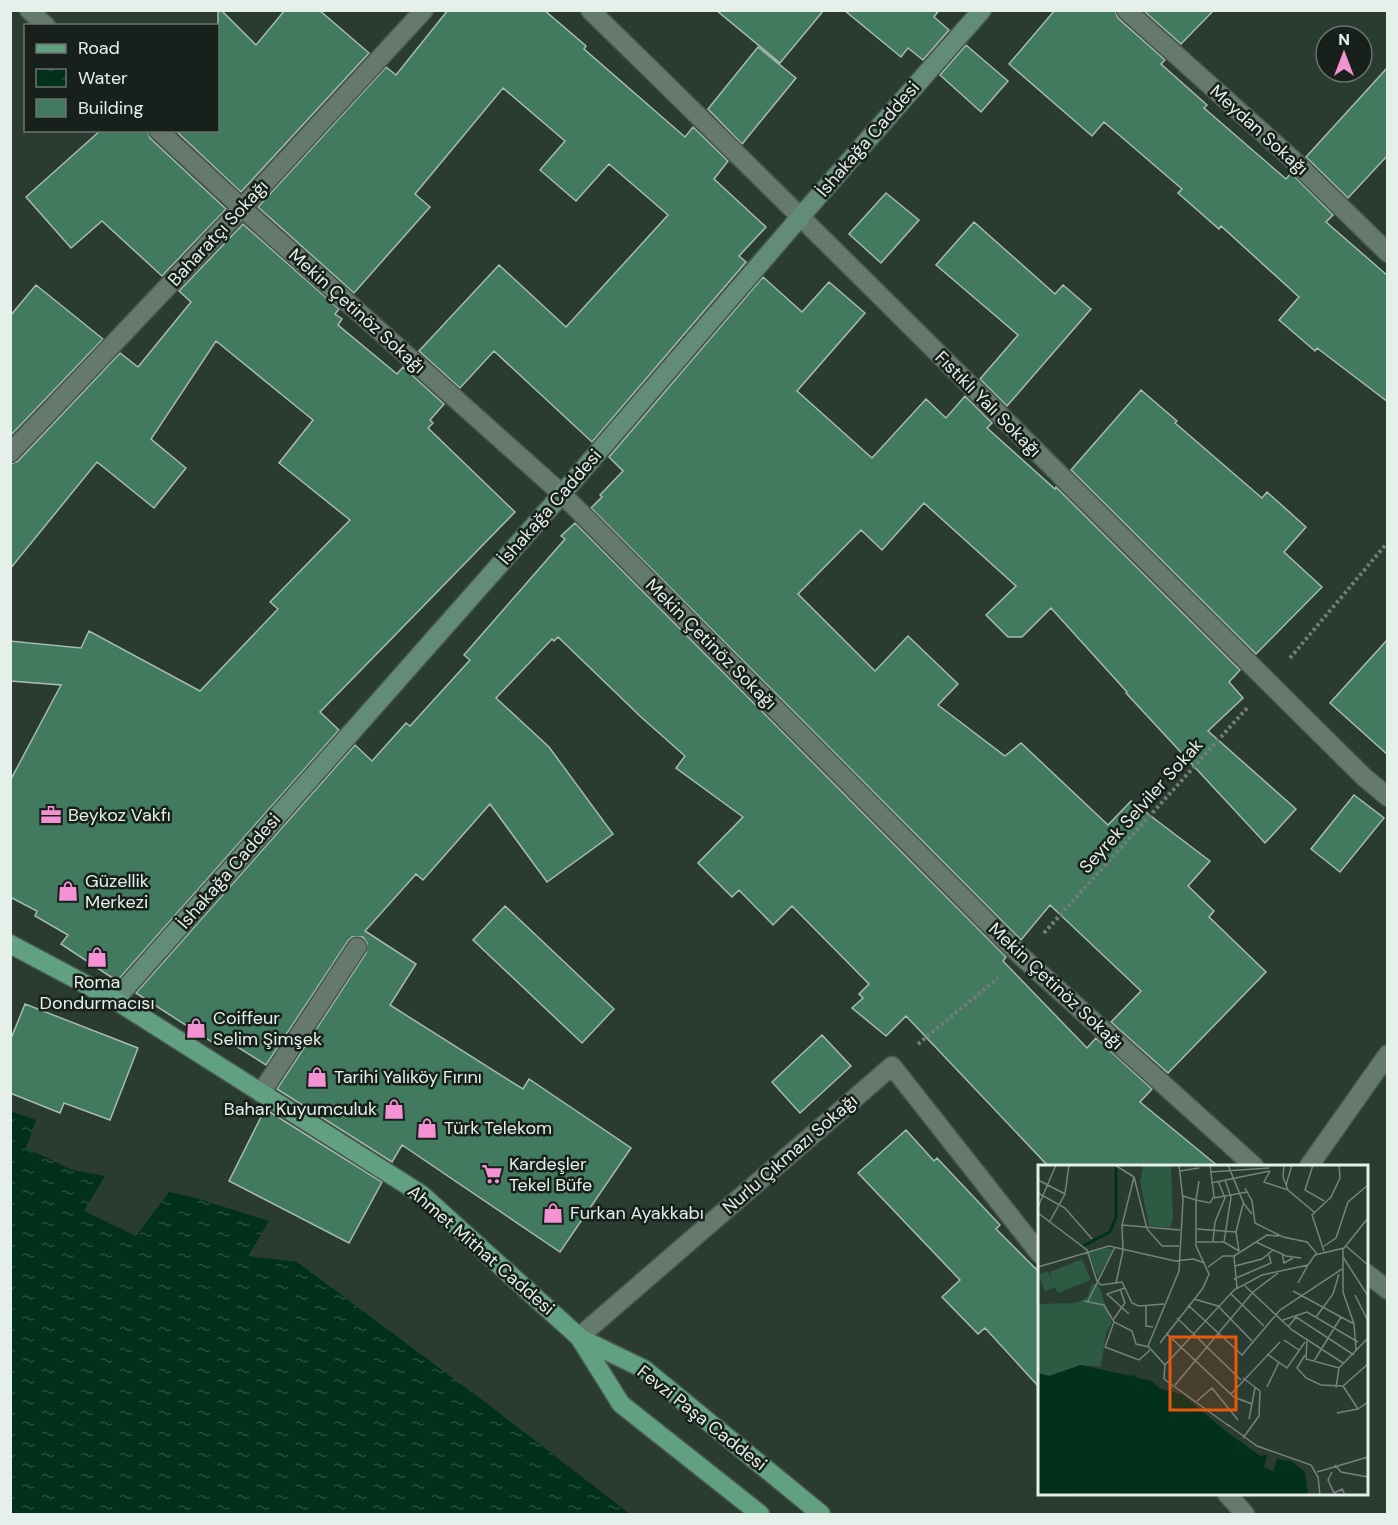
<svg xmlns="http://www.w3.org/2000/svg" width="1398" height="1525" font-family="'DM Sans',sans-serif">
<defs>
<pattern id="water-ripples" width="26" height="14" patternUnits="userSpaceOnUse" patternTransform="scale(1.5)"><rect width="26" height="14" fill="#01301d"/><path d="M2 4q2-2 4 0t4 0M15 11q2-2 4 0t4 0" fill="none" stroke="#264e3e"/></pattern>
</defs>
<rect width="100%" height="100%" fill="#2a3b32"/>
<!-- water -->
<path fill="url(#water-ripples)" d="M10 1111 36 1120 26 1148 72 1170 105 1176 84 1211 136 1236 169 1192 196 1198 269 1221 248 1256 297 1262 489 1405 630 1514H11Z"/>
<!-- building -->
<path fill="#417a5e" stroke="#a7bbaf" stroke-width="1.5" d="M218 10H221L256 45 285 10H319L369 53 241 192 175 130H218Z
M448 10H544L586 46 584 49 685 137 693 127 728 161 714 179 766 227 739 256 746 262 592 442 494 351 460 388 419 351 499 265 566 327 668 215 609 164 576 201 540 170 565 141 503 88 415 194 430 207 354 293 258 207 386 67 396 75Z
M716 10H824L780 63Z
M844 10H939L934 17 949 30 923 60 908 48 901 57Z
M1055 10H1115L1118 18 1165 60 1161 64 1207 105 1204 108 1286 179 1291 173 1333 215 1326 222 1388 276V402L1317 348 1315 351 1279 320 1299 297 1221 226 1219 229 1178 193 1182 189 1104 122 1092 136 1009 64Z
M1143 10H1214L1181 44Z
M966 45 1008 81 981 112 940 75Z
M758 47 796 78 742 144 708 109Z
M1388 67V155L1348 198 1306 157Z
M101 130H147L150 138 226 209 162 276 102 221 71 248 26 197Z
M886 193 919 220 881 263 849 234Z
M974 222 1055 294 1063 285 1091 309 1007 406 980 379 1018 335 936 265Z
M243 224 339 309 335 314 342 319 338 325 397 374 403 367 444 404 430 420 433 423 428 428 515 512 320 712 339 730 117 981 61 944 68 935 35 916 37 911 10 897V781L61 685 10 681V641L81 648 89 631 200 691 278 609 270 602 350 520 279 463 313 420 216 341 151 439 186 468 154 508 97 462 10 569V464L18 461 120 353 138 367 191 302 179 291Z
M763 277 802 312 829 282 865 313 797 391 872 458 926 399 946 418 965 396 992 423 987 428 1055 489 1056 487 1240 670 1229 682 1243 698 1208 731 1296 809 1265 843 1126 693 1127 692 1051 608 1022 637H1008L986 615 1016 586 924 503 882 550 861 530 798 594 875 671 908 636 958 684 938 705 1005 756 1021 743 1108 825 1131 801 1210 861 1188 886 1214 911 1209 917 1266 972 1168 1073 1111 1022 1141 991 1050 905 1021 940 591 508 602 497 600 495 623 471 609 457Z
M36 285 103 339 10 436V316Z
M1141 390 1177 421 1175 423 1262 498 1267 492 1306 527 1284 552 1322 587 1256 654 1071 470Z
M575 523 1006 957 1003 961 1087 1048 1096 1038 1152 1089 1140 1102 1219 1167H1049L906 1016 886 1036 852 1008 863 998 859 994 869 984 792 906 773 925 739 890 732 897 698 863 743 817 676 768 685 756 641 717 558 637 554 641 552 639 496 698 549 747 613 834 547 882 490 804 423 880 416 874 365 931 416 964 390 1005 523 1089 529 1079 631 1148 560 1252 402 1145 392 1162 277 1089 366 953 367 943 363 937H352L348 941 266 1065 220 1036 215 1044 136 993 355 745 372 761 406 723 410 726 470 660 464 655 565 539 561 536Z
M1388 639V755L1330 703Z
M1354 795 1384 818 1340 872 1311 849Z
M505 906 614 1009 582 1043 473 940Z
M25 1004 138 1048 110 1120 64 1103 60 1113 10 1093V1041Z
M822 1035 851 1066 800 1113 772 1082Z
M265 1109 382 1182 349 1243 229 1181Z
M906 1130 934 1161 937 1158 1000 1225 996 1229 1040 1273V1388L985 1328 978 1334 942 1297 960 1280 858 1173Z"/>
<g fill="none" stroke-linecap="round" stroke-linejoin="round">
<!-- street casing -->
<g stroke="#48584f" stroke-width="21">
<path id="street" d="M29 10 46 26
M590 10C850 263 1105 521 1364 777L1388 797
M1126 10 1291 158 1388 253
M158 130 242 208 562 494 1022 957 1254 1166
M10 453 242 208 424 10
M261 1093 357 947
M1309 1166 1388 1054
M1366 1273 1388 1290
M579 1337 892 1066 1040 1254
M1227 1494 1245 1514"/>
</g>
<!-- secondary casing -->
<g stroke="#48584f" stroke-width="21">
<path id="secondary" d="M115 1000 562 494 801 216 982 10"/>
</g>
<!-- primary casing -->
<g stroke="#48584f" stroke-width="21">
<path id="primary" d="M10 944 115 1000 421 1194 579 1337 621 1404 760 1514
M580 1338 644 1369 821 1514"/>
</g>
<!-- path -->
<path stroke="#707e77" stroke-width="4" stroke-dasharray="3 3" stroke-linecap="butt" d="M1290 658 1388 542
M1044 933 1248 707
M918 1044 998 978"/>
<!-- street -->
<use href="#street" stroke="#66796e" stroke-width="18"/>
<!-- secondary -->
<use href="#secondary" stroke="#638c78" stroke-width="18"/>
<!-- primary -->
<use href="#primary" stroke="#61a081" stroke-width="18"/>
</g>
<!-- icons -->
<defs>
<g id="office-bare" transform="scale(1.62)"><path d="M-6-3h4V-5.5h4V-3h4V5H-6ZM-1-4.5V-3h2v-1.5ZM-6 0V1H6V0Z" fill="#f491d3" stroke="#18201b" stroke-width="2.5" paint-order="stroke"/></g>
<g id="shop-bare" transform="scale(1.62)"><path d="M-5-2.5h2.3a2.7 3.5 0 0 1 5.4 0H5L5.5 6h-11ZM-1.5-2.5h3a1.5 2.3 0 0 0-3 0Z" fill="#f491d3" stroke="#18201b" stroke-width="2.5" paint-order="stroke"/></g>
<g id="supermarket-bare" transform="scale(1.62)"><path d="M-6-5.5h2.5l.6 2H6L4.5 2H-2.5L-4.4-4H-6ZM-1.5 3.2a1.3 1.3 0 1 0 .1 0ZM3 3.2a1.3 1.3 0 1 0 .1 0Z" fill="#f491d3" stroke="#18201b" stroke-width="2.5" paint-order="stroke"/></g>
</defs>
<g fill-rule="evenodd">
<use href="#office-bare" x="51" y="815"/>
<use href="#shop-bare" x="68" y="891"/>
<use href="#shop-bare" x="97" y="957"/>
<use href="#shop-bare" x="196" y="1028"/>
<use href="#shop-bare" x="317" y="1077"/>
<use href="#shop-bare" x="394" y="1109"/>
<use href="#shop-bare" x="427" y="1128"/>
<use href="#supermarket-bare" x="492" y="1174"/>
<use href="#shop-bare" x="553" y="1213"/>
</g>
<g text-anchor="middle" stroke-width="5" stroke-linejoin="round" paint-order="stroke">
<!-- street labels -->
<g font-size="18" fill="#e5f0ea" stroke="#18201b">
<text transform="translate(1259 130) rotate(42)" y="6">Meydan Sokağı</text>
<text transform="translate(868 139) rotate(-49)" y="6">İshakağa Caddesi</text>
<text transform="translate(218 233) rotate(-47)" y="6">Baharatçı Sokağı</text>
<text transform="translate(357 311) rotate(42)" y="6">Mekin Çetinöz Sokağı</text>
<text transform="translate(988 404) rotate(45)" y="6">Fıstıklı Yalı Sokağı</text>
<text transform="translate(550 507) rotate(-49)" y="6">İshakağa Caddesi</text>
<text transform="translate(711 644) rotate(45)" y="6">Mekin Çetinöz Sokağı</text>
<text transform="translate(1141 806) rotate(-48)" y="6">Seyrek Selviler Sokak</text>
<text transform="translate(229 871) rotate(-49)" y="6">İshakağa Caddesi</text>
<text transform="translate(1056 986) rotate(43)" y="6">Mekin Çetinöz Sokağı</text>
<text transform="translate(790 1154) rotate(-41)" y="6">Nurlu Çıkmazı Sokağı</text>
<text transform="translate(481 1250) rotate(41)" y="6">Ahmet Mithat Caddesi</text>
<text transform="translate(702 1418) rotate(38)" y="6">Fevzi Paşa Caddesi</text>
</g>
<!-- poi labels -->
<g font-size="18" fill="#e5f0ea" stroke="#18201b" text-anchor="start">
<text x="68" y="821">Beykoz Vakfı</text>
<text x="85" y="887">Güzellik<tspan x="85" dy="21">Merkezi</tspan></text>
<text x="97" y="988" text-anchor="middle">Roma<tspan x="97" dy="21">Dondurmacısı</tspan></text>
<text x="213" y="1024">Coiffeur<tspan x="213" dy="21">Selim Şimşek</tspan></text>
<text x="334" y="1083">Tarihi Yalıköy Fırını</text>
<text x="377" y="1115" text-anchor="end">Bahar Kuyumculuk</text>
<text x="444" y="1134">Türk Telekom</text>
<text x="509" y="1170">Kardeşler<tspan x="509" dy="21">Tekel Büfe</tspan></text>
<text x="570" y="1219">Furkan Ayakkabı</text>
</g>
</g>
<!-- overview -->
<g transform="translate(1038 1165)">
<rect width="330" height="330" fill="#2a3b32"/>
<path d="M54 119H60L74 158 68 168 63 202 43 200 11 211 0 208V139L37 138 49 133Z" fill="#2c5a43"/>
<path d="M105 0H133L135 54 132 63 111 61 102 17ZM69 83 75 85 60 112 50 86ZM44 94 53 115 20 128 17 122 7 126 0 110 10 106 14 115 12 107Z" fill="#2c5a43"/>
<path d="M43 200 92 211 99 208 96 210 99 213 114 216 121 223 145 230 190 268 222 291 229 290 226 303 235 306 239 294 253 296 267 307 270 330H0V208L11 211Z" fill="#01301d"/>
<path fill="none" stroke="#01301d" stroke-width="3" d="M45 81 72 67 78 52V1M0 247 49 251 172 298 231 305M29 330 227 305M210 330 230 306"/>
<path fill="none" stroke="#75837c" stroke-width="1.5" d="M77 0 96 12M141 0 145 35 141 106 110 181 127 200 126 214 191 261M190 0 206 39 214 49M246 0 245 12 250 25 276 47M275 0 267 25 286 36M142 6 161 3M232 6 226 17 250 25M172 7 231 3M96 12 109 64 124 81H141M0 15 27 29M161 16 158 35 172 38 176 31 172 0M173 18 232 6M248 20 254 0M207 23 214 36 217 58 245 72 269 77 279 89M0 28 27 43 54 74M176 33 209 27M0 42 18 0M0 48 49 85 59 116M12 56 27 29 31 0M84 60 142 65M159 64 198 67M175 76 177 57 187 33 180 16M159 77H186L201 86M186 77 193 32 187 15M218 77 248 91 263 93M286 81 298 73 310 37 330 20M308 81 330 100M305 83V127L316 159 318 185M201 86 198 67 205 39M286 86 274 50 293 32 302 13 301 0M244 88 246 98 255 93M196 91 229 70 241 71M196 91 199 123M305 92 330 131M197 101 224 94 235 85M0 102 71 81 137 96 155 94 167 98M170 102 185 91H196M196 114 233 98 231 90M59 116 63 120 84 117 94 138 101 141 126 139M78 118 85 86 84 60 96 12M260 118 270 100M206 120 254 165 305 198M87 123 69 129 91 149M255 126 316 159M192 128 226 161M317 130 330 156M156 134 180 141 214 176M46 136 66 140 76 157 94 166 98 179 111 182M50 136 77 82M108 140V161L115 162M150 140 204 190 242 145 304 104M278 152 295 129 301 109M139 153 203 215M75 155 87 138 82 124M245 155 269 147 320 177M76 157 67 182 101 195 112 185M250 162 258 152 316 190M128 168 196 232 214 239M269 174 268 194 301 203 330 173M246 175 261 185M122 178 165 123 171 109 158 81V35L145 31M229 189 249 203 267 177M267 190 259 203 268 213 283 220 305 221 330 199M276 196 303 152M127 200 196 125 224 110 270 100 277 90 306 83 330 53M205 213 222 226 221 251 205 273M137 220 215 127 240 108M305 221 320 244 330 237M229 222 241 197M298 223 301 203M193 229 242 177M159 236 174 223 200 255M299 248 320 244M211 254 217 223M189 259 219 281 273 300 280 312 282 330M297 300 303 307 330 312M279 307 330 292M294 307 290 315 296 328 304 324 307 330"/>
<path fill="#e8590c" fill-opacity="0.15" stroke="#e8590c" stroke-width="3" d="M132 172H198V245H132Z"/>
<rect width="330" height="330" fill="none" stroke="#e5f0ea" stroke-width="3"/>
</g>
<!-- border -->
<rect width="1398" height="1525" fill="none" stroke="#e5f0ea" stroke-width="24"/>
<!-- legend -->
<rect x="24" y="24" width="195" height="108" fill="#18201b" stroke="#6a736e" stroke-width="1.5"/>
<rect x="36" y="44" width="30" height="9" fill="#61a081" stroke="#6a736e" stroke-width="1.5"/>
<text x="78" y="54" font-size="18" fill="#e5f0ea">Road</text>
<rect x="36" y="69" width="30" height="18" fill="url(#water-ripples)" stroke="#6a736e" stroke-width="1.5"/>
<text x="78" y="84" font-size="18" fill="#e5f0ea">Water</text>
<rect x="36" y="99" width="30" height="18" fill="#417a5e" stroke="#6a736e" stroke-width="1.5"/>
<text x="78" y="114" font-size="18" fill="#e5f0ea">Building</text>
<!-- north arrow -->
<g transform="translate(1344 54)"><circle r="28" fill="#18201b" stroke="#6a736e" stroke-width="1.5"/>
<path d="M0-4.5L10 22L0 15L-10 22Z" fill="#f491d3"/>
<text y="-9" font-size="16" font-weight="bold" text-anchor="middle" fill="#e5f0ea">N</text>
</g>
</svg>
